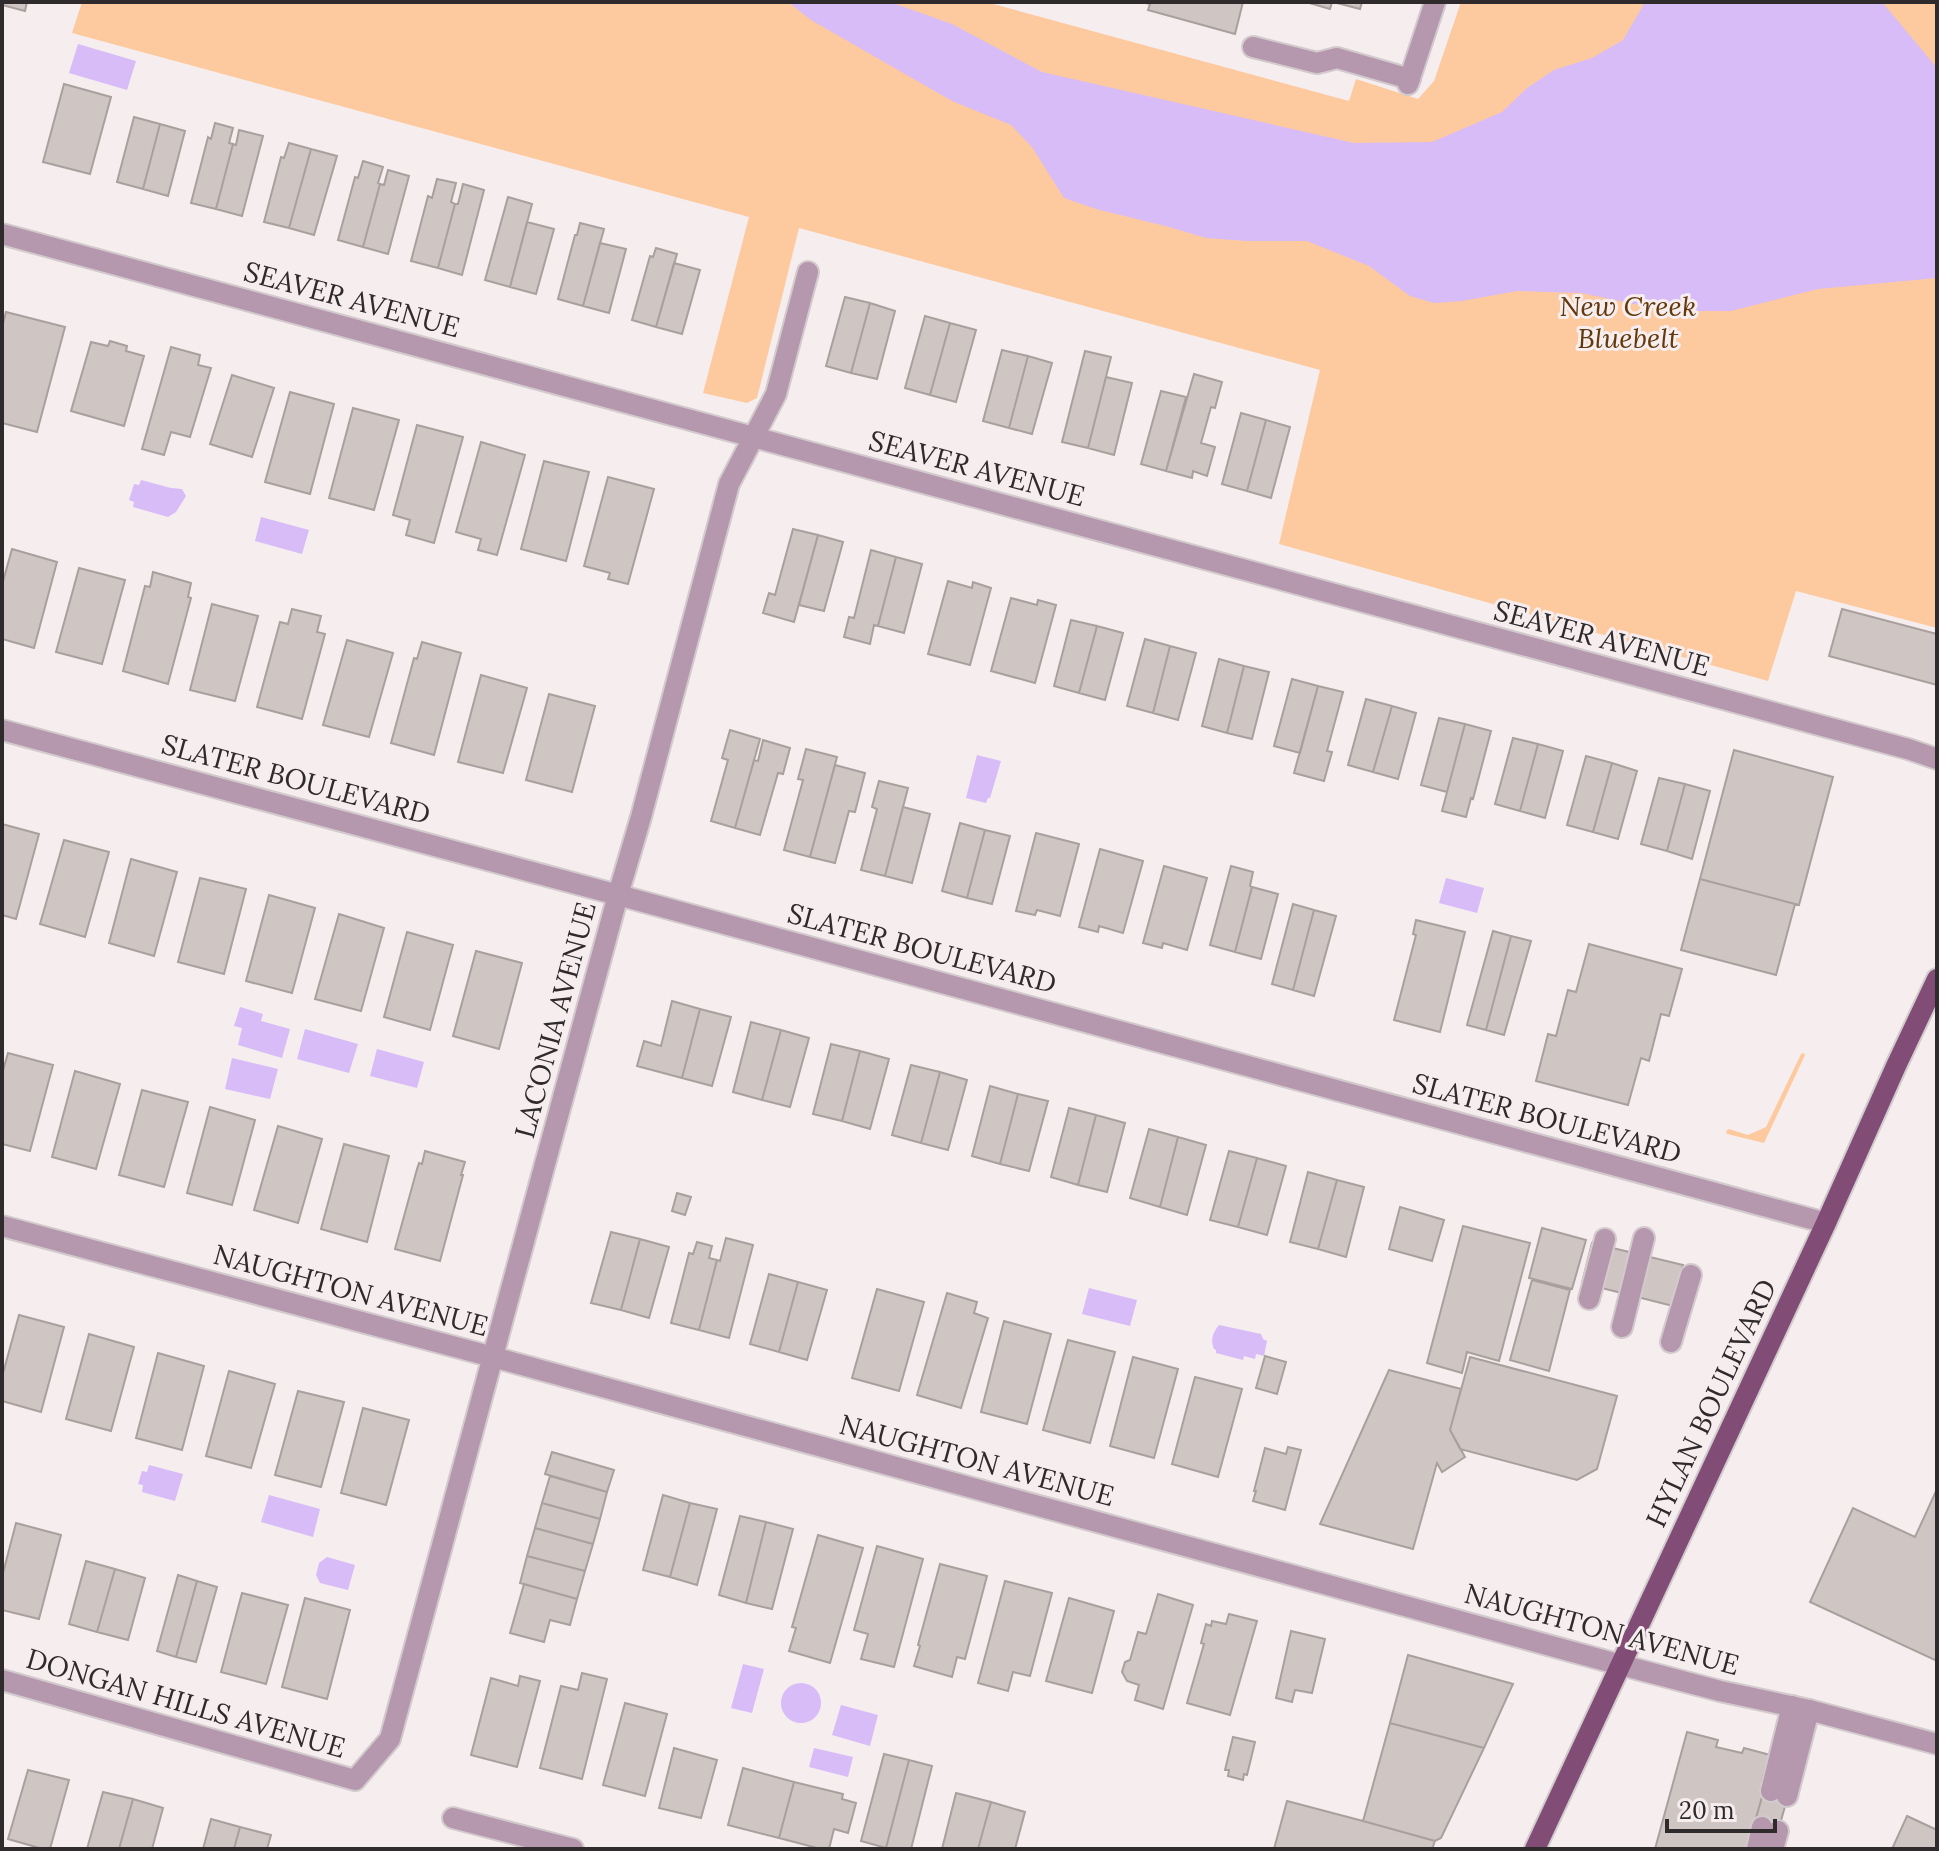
<svg xmlns="http://www.w3.org/2000/svg" width="1939" height="1851" font-family="Lora,serif">
<rect width="100%" height="100%" fill="#f6edef"/>
<!-- green -->
<path fill="#fdca9f" d="M82 2H986L1349 101 1356 79 1418 99 1434 81 1461 2H1937V628L1796 591 1768 681 1279 544 1320 370 799 228 757 398 747 403 703 393 749 217 72 33Z
M1804 1053 1805 1055 1764 1143 1727 1134 1726 1131 1729 1129 1748 1135 1766 1127 1801 1054Z"/>
<!-- water -->
<path fill="#d7bcf7" d="M788 2H890L952 24 1042 72 1354 143 1432 142 1502 112 1527 88 1554 70 1592 58 1623 40 1645 2H1882L1937 68V278L1818 289 1731 311H1668L1581 293 1517 291 1462 301 1434 303 1410 296 1369 266 1307 241H1247L1206 238 1169 227 1096 209 1064 198 1032 147 1011 125 952 101 811 20Z
M78 44 136 61 127 90 69 73Z
M141 480 171 488 182 489 186 496 176 512 168 517 133 507 134 502 129 500 134 484 139 485Z
M261 517 309 530 302 554 255 541Z
M977 755 1001 761 990 798H988L986 803 966 798Z
M1446 878 1484 888 1477 913 1439 903Z
M240 1007 263 1014 261 1021 290 1029 282 1058 238 1045 242 1028 234 1026Z
M305 1029 358 1044 349 1073 297 1059Z
M377 1049 424 1062 417 1088 370 1076Z
M232 1058 278 1069 270 1099 225 1089Z
M1089 1288 1137 1300 1130 1326 1082 1314Z
M1219 1325 1261 1334 1263 1339 1267 1341 1264 1356 1256 1354 1255 1359 1244 1356 1243 1360 1216 1353V1350L1214 1349C1210 1340 1213 1332 1219 1325Z
M149 1465 183 1474 175 1501 142 1492 143 1485 138 1484 142 1471 147 1472Z
M269 1495 320 1509 313 1537 261 1522Z
M327 1557 355 1565 348 1590 320 1583 316 1575 319 1563Z
M743 1664 764 1669 752 1713 731 1708Z
M781 1703a20 20 0 1 1 40 0a20 20 0 1 1-40 0Z
M841 1705 878 1715 870 1746 832 1735Z
M814 1748 853 1757 848 1777 809 1767Z"/>
<!-- building -->
<path fill="#cfc6c4" stroke="#a9a09e" stroke-width="2" d="M2 2H27L25 11 2 5Z
M1142 2H1243L1235 34 1148 10 1150 4Z
M1306 2H1332L1330 9Z
M1333 2H1362L1360 9Z
M64 84 111 97 90 174 43 162Z
M134 117 160 124 143 189 117 182Z
M215 123 233 128 229 143 233 144 216 209 191 203 208 137 211 139Z
M160 124 185 131 168 196 143 189Z
M239 130 263 136 242 216 216 209 233 144 236 145Z
M289 143 311 149 289 228 264 222 281 157 284 158Z
M311 149 337 156 314 235 289 228Z
M363 161 383 167 378 183 380 184 363 247 338 240 355 177 358 178Z
M388 170 409 176 388 254 363 247 380 184 384 185Z
M437 179 456 183 451 202 455 204 438 268 411 261 428 196 432 198Z
M463 184 484 190 462 275 438 268 455 204H458Z
M508 197 532 204 510 287 485 280Z
M527 222 554 229 536 294 510 287Z
M580 223 604 229 583 306 558 299 575 235H577Z
M600 243 626 249 609 313 583 306Z
M656 248 677 254 656 327 632 320 650 256 653 257Z
M674 263 700 270 682 334 656 327Z
M845 297 870 303 851 373 826 366Z
M870 303 895 311 877 379 851 373Z
M6 312 65 327 37 432 2 423V327Z
M925 316 950 323 930 395 905 388Z
M950 323 976 330 956 402 930 395Z
M110 341 127 346 126 351 144 356 124 426 71 411 91 342 108 346Z
M171 347 200 355 198 365 211 368 190 437 171 432 164 455 142 449Z
M1002 350 1028 356 1009 428 983 421Z
M1085 351 1111 357 1088 448 1062 442Z
M1028 356 1052 363 1032 434 1009 428Z
M1194 374 1222 382 1215 408 1211 407 1201 443 1215 447 1207 476 1193 471 1192 478 1166 471Z
M232 375 274 388 252 457 210 444Z
M1106 377 1132 383 1114 455 1088 448Z
M1161 391 1186 397 1166 471 1141 464Z
M290 392 334 404 310 494 265 482Z
M353 408 399 420 374 510 329 498Z
M1241 413 1266 420 1247 491 1222 484Z
M1266 420 1290 427 1271 498 1247 491Z
M417 425 463 437 434 543 406 535 410 520 393 515Z
M481 442 525 455 497 555 478 550 481 539 456 532Z
M544 461 589 472 566 561 521 549Z
M608 477 654 489 628 584 608 579 610 573 584 566Z
M793 529 818 535 794 622 763 613 769 593 775 595Z
M818 535 843 542 824 611 799 605Z
M12 549 57 562 34 648 2 639V585Z
M871 550 896 557 878 626 874 625 870 644 844 637 849 617 854 618Z
M896 557 922 564 904 633 878 626Z
M79 568 125 580 102 664 56 652Z
M153 572 191 583 188 597 191 598 168 684 123 671 145 586 150 587Z
M948 581 972 588 973 582 991 588 970 665 928 654Z
M1011 598 1037 605 1038 600 1056 605 1035 683 991 671Z
M212 604 258 616 235 701 190 690Z
M292 609 321 616 317 632 325 634 302 719 257 707 280 622 288 624Z
M1842 609 1937 634V685L1829 656Z
M1071 620 1097 626 1079 693 1054 686Z
M1097 626 1123 633 1105 700 1079 693Z
M1145 639 1170 646 1153 713 1127 706Z
M347 640 393 653 369 737 323 725Z
M422 642 461 653 434 755 391 743 414 658 417 659Z
M1170 646 1196 653 1178 720 1153 713Z
M1219 659 1244 666 1227 733 1202 726Z
M1244 666 1269 672 1252 739 1227 733Z
M481 675 527 688 503 773 458 762Z
M1292 679 1318 686 1300 753 1274 746Z
M1318 686 1343 692 1327 751 1332 752 1324 781 1294 773Z
M549 694 595 706 572 792 526 780Z
M1366 699 1392 706 1373 772 1348 765Z
M1392 706 1416 713 1398 779 1373 772Z
M1439 718 1465 724 1447 792 1421 785Z
M1465 724 1491 731 1473 799 1471 798 1466 817 1442 811Z
M730 730 760 739 735 828 711 821 728 760 722 758Z
M1513 738 1538 744 1520 811 1495 804Z
M763 740 790 748 783 774 778 773 760 835 735 828 754 760 758 761Z
M1538 744 1563 751 1545 818 1520 811Z
M806 749 837 757 810 857 784 850 803 780 798 779Z
M1734 750 1833 777 1799 905 1700 879Z
M1586 756 1612 763 1593 832 1567 825Z
M1612 763 1637 771 1618 839 1593 832Z
M835 765 865 773 855 812 849 811 835 863 810 857Z
M1659 778 1685 784 1667 851 1641 844Z
M879 781 908 788 885 876 861 870 877 809 872 807Z
M1685 784 1710 791 1692 859 1667 851Z
M903 807 930 814 912 883 885 876Z
M960 823 985 830 967 898 942 891Z
M2 824 39 834 16 919 2 915Z
M985 830 1010 836 992 904 967 898Z
M1036 833 1079 844 1060 916 1037 910 1035 915 1016 911Z
M64 840 109 852 85 937 40 924Z
M1100 849 1143 861 1123 933 1099 926 1098 932 1079 927Z
M131 859 177 872 154 956 109 943Z
M1164 866 1207 878 1187 950 1163 943 1162 948 1143 943Z
M1231 866 1253 872 1250 886 1252 887 1235 952 1210 945Z
M200 878 246 889 224 974 178 962Z
M1700 879 1795 904 1776 975 1681 950Z
M1252 887 1278 894 1261 959 1235 952Z
M269 895 315 908 292 993 246 981Z
M1293 904 1314 910 1293 990 1272 984Z
M1314 910 1336 916 1314 996 1293 990Z
M339 914 384 928 361 1011 315 999Z
M1416 920 1465 932 1440 1032 1394 1020 1416 935 1413 934Z
M1493 931 1511 936 1486 1030 1467 1025Z
M407 932 453 945 430 1030 384 1017Z
M1511 936 1531 941 1504 1035 1486 1030Z
M1589 944 1682 969 1669 1016 1661 1014 1649 1061 1641 1058 1628 1105 1536 1081 1548 1034 1556 1036 1568 990 1576 992Z
M476 951 522 963 499 1049 453 1036Z
M672 1001 700 1009 682 1078 637 1066 644 1041 661 1046Z
M700 1009 731 1017 712 1086 682 1078Z
M751 1022 781 1030 762 1100 733 1092Z
M781 1030 809 1038 790 1107 762 1100Z
M831 1044 860 1051 842 1121 813 1114Z
M860 1051 889 1059 870 1129 842 1121Z
M8 1053 53 1065 30 1151 2 1144V1074Z
M911 1065 940 1072 921 1143 892 1135Z
M75 1071 120 1084 96 1169 52 1157Z
M940 1072 967 1080 948 1150 921 1143Z
M990 1086 1018 1094 1000 1164 972 1156Z
M142 1090 188 1102 164 1187 119 1175Z
M1018 1094 1048 1101 1029 1171 1000 1164Z
M210 1107 255 1120 232 1205 187 1193Z
M1069 1108 1096 1115 1078 1185 1051 1177Z
M1096 1115 1125 1123 1107 1192 1078 1185Z
M278 1126 322 1139 298 1223 254 1210Z
M1149 1129 1178 1137 1160 1207 1130 1198Z
M1178 1137 1206 1145 1187 1215 1160 1207Z
M344 1144 389 1156 367 1242 321 1229Z
M425 1151 465 1162 461 1175H463L440 1261 395 1249 417 1169 419 1163 422 1164Z
M1229 1151 1257 1158 1238 1227 1210 1220Z
M1257 1158 1286 1166 1267 1235 1238 1227Z
M1308 1172 1337 1180 1318 1249 1290 1242Z
M1337 1180 1364 1187 1346 1257 1318 1249Z
M677 1193 691 1197 685 1215 672 1211Z
M1400 1207 1444 1220 1432 1261 1389 1249Z
M1463 1226 1530 1243 1499 1361 1467 1352 1462 1373 1427 1363Z
M1542 1228 1586 1240 1572 1289 1529 1278Z
M611 1232 640 1239 621 1310 591 1303Z
M726 1238 753 1245 729 1338 699 1330 717 1260 720 1261Z
M640 1239 669 1247 649 1318 621 1310Z
M697 1242 712 1246 709 1258 717 1260 699 1330 671 1323 689 1253 693 1254Z
M1592 1243 1683 1265 1673 1306 1582 1283Z
M769 1274 798 1282 779 1352 750 1344Z
M1532 1280 1570 1290 1549 1371 1510 1360Z
M798 1282 827 1290 807 1360 779 1352Z
M877 1289 924 1302 899 1391 852 1378Z
M947 1293 977 1302 974 1313 988 1318 961 1408 917 1395Z
M19 1315 64 1327 41 1412 2 1401V1377Z
M1004 1321 1051 1334 1027 1424 981 1412Z
M89 1334 134 1347 111 1431 66 1419Z
M1068 1340 1115 1352 1090 1443 1043 1430Z
M158 1353 204 1366 182 1450 136 1438Z
M1265 1356 1286 1362 1277 1394 1256 1388Z
M1133 1357 1178 1369 1154 1458 1110 1446Z
M1470 1357 1617 1396 1597 1469 1577 1480 1460 1449 1450 1430Z
M1389 1370 1461 1389 1450 1430 1465 1457 1442 1472 1437 1463 1413 1549 1320 1524Z
M229 1371 275 1384 251 1468 206 1456Z
M1195 1377 1242 1389 1218 1477 1172 1464Z
M298 1391 344 1402 321 1487 275 1475Z
M363 1408 409 1420 386 1505 341 1493Z
M1288 1447 1301 1450 1285 1510 1253 1501 1256 1491H1254L1265 1448 1286 1454Z
M552 1452 614 1470 607 1492 545 1474Z
M550 1476 607 1492 600 1519 542 1503Z
M1937 1489V1661L1810 1602 1853 1508 1915 1537Z
M663 1495 690 1503 670 1577 643 1570Z
M542 1503 600 1519 593 1544 535 1528Z
M690 1503 717 1509 697 1585 670 1577Z
M740 1516 766 1522 746 1603 719 1595Z
M766 1522 793 1529 772 1609 746 1603Z
M16 1523 61 1535 39 1619 2 1610V1577Z
M535 1528 593 1544 585 1571 527 1556Z
M818 1535 863 1548 830 1663 789 1651 796 1628 792 1627Z
M877 1546 923 1559 894 1667 861 1659 868 1634 854 1630Z
M527 1556 585 1571 577 1599 520 1583Z
M86 1561 115 1569 97 1632 69 1624Z
M940 1564 987 1576 965 1659 957 1657 952 1677 914 1666 920 1646 918 1645Z
M115 1569 145 1578 128 1640 97 1632Z
M178 1575 197 1581 176 1657 157 1651Z
M197 1581 217 1587 196 1662 176 1657Z
M1005 1581 1052 1593 1030 1676 1013 1672 1008 1691 978 1683Z
M524 1584 577 1599 570 1625 550 1620 544 1642 510 1633Z
M242 1593 288 1605 266 1684 221 1672Z
M1158 1594 1193 1605 1163 1709 1135 1700 1139 1685 1127 1681 1122 1672 1125 1662 1130 1660 1138 1632 1146 1634Z
M305 1598 350 1610 327 1699 282 1687Z
M1069 1598 1114 1611 1092 1693 1046 1681Z
M1229 1614 1257 1621 1230 1715 1187 1703 1204 1644 1201 1643 1206 1624 1211 1626 1212 1621 1226 1624Z
M1291 1631 1325 1639 1312 1693 1295 1690 1292 1702 1276 1698Z
M1408 1655 1513 1684 1484 1748 1390 1723Z
M582 1673 607 1679 582 1779 540 1768 561 1686 578 1690Z
M520 1676 540 1681 517 1767 471 1755 491 1678 518 1686Z
M625 1703 667 1714 645 1796 603 1785Z
M1390 1723 1484 1748 1441 1838 1435 1841 1363 1821Z
M1687 1732 1718 1740 1716 1747 1742 1753 1744 1748 1774 1756 1771 1768 1766 1766 1762 1781 1766 1782 1749 1844 1750 1849H1655Z
M1233 1737 1255 1742 1247 1775 1244 1774 1243 1780 1228 1776 1229 1770H1225Z
M674 1748 717 1760 701 1818 659 1808Z
M884 1754 909 1760 886 1848 861 1841Z
M909 1760 932 1766 911 1849H891L886 1848Z
M743 1768 794 1782 779 1838 728 1825Z
M28 1770 69 1780 50 1849H43L8 1839Z
M794 1782 843 1794 842 1799 856 1803 848 1833 834 1829 829 1849H821L779 1838Z
M1764 1790 1788 1796 1778 1831 1754 1825Z
M103 1792 133 1799 119 1849H87Z
M956 1793 991 1802 978 1849H942Z
M133 1799 163 1808 152 1849H119Z
M1287 1801 1363 1821 1435 1841 1432 1849H1274Z
M991 1802 1025 1812 1015 1849H978Z
M1907 1816 1937 1830V1849H1892Z
M211 1819 240 1827 234 1849H203Z
M240 1827 271 1835 267 1849H234Z"/>
<g fill="none" stroke-linecap="round" stroke-linejoin="round">
<!-- lane casing -->
<g stroke="#d2cacc" stroke-width="24">
<path id="lane" d="M1253 47 1317 63 1337 58 1410 79
M1589 1299 1605 1239
M1622 1327 1644 1238
M1671 1342 1691 1275
M1771 1791 1792 1706
M1787 1796 1809 1710
M1757 1849 1762 1827
M1773 1849 1778 1831"/>
</g>
<!-- street casing -->
<g stroke="#d2cacc" stroke-width="24">
<path id="street" d="M1408 84 1435 2
M2 234 1908 749 1937 759
M2 730 618 895 1826 1223
M2 1226 493 1357 1621 1665 1720 1691 1809 1710 1937 1744
M2 1680 355 1780 390 1739 504 1315 618 895 641 817 729 484 776 394 808 272
M453 1818 573 1849"/>
</g>
<!-- primary casing -->
<g stroke="#d2cacc" stroke-width="24">
<path id="primary" d="M1535 1849 1826 1223 1896 1066 1937 979"/>
</g>
<!-- lane -->
<use href="#lane" stroke="#b597ae" stroke-width="20"/>
<!-- street -->
<use href="#street" stroke="#b597ae" stroke-width="20"/>
<!-- primary -->
<use href="#primary" stroke="#814d77" stroke-width="20"/>
</g>
<g text-anchor="middle" stroke-width="6" stroke-linejoin="round" paint-order="stroke">
<!-- street labels -->
<g font-size="28" fill="#2f2b2c" stroke="#f6edef">
<text transform="translate(352 299) rotate(15)" y="10">SEAVER AVENUE</text>
<text transform="translate(977 468) rotate(15)" y="10">SEAVER AVENUE</text>
<text transform="translate(1602 638) rotate(15)" y="10">SEAVER AVENUE</text>
<text transform="translate(296 779) rotate(15)" y="10">SLATER BOULEVARD</text>
<text transform="translate(922 948) rotate(15)" y="10">SLATER BOULEVARD</text>
<text transform="translate(555 1020) rotate(-75)" y="10">LACONIA AVENUE</text>
<text transform="translate(1547 1118) rotate(15)" y="10">SLATER BOULEVARD</text>
<text transform="translate(351 1290) rotate(15)" y="10">NAUGHTON AVENUE</text>
<text transform="translate(1711 1403) rotate(-65)" y="10">HYLAN BOULEVARD</text>
<text transform="translate(977 1460) rotate(15)" y="10">NAUGHTON AVENUE</text>
<text transform="translate(1602 1629) rotate(15)" y="10">NAUGHTON AVENUE</text>
<text transform="translate(186 1703) rotate(16)" y="10">DONGAN HILLS AVENUE</text>
</g>
<!-- park labels -->
<g font-size="28" font-style="italic" fill="#63380a" stroke="#f6edef">
<text x="1628" y="316">New Creek<tspan x="1628" dy="32">Bluebelt</tspan></text>
</g>
</g>
<!-- border -->
<rect width="1939" height="1851" fill="none" stroke="#2f2b2c" stroke-width="8"/>
<!-- scale -->
<path d="M1667 1819v12h108v-12" fill="none" stroke="#2f2b2c" stroke-width="4"/>
<text x="1679" y="1819" font-size="24" fill="#2f2b2c" stroke="#f6edef" stroke-width="6" paint-order="stroke">20 m</text>
</svg>
